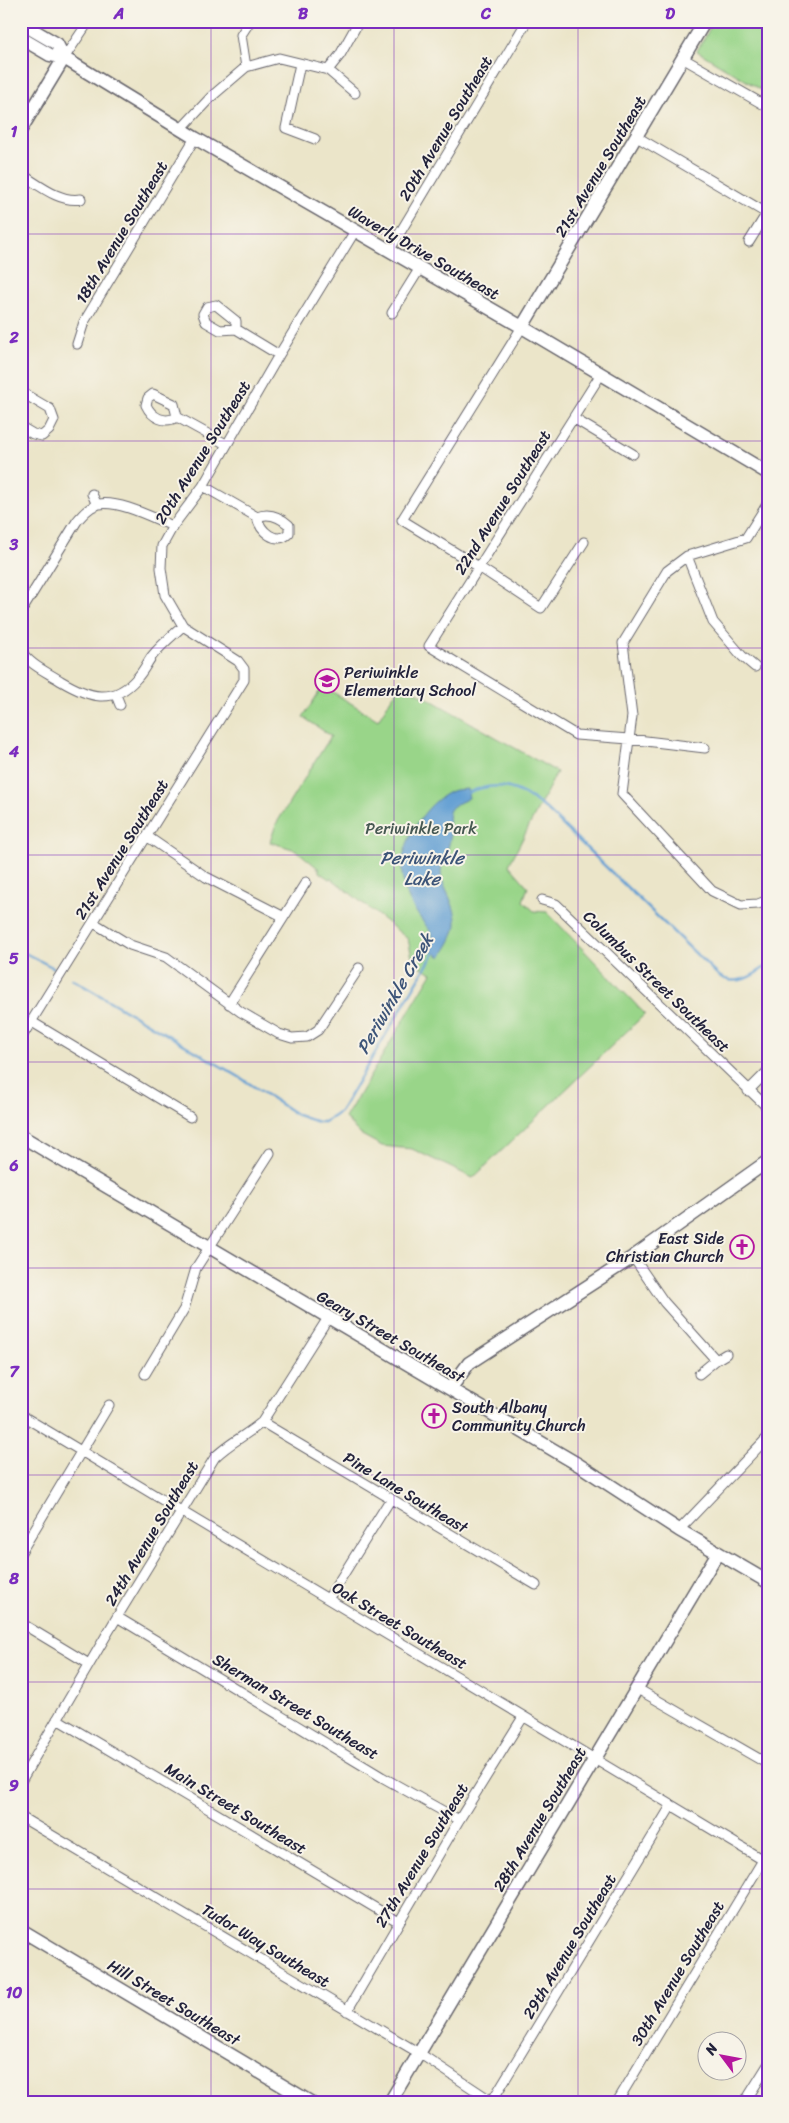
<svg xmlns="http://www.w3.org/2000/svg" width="789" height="2123" font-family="Sriracha,sans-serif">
<rect width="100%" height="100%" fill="#f7f3e8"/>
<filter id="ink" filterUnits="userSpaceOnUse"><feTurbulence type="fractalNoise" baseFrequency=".02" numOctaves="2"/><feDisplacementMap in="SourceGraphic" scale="10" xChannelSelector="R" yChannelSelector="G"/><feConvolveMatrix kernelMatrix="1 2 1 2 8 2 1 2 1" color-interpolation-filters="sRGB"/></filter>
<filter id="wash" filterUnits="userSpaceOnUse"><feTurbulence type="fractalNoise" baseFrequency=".0096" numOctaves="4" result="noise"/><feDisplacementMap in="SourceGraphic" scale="20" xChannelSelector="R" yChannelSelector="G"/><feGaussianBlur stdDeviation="1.12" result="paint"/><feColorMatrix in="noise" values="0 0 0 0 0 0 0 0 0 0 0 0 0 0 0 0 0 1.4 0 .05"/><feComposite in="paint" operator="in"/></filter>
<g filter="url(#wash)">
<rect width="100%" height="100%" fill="#ebe5c9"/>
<!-- green -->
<path fill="#99d589" stroke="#5e7c62" d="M714 21H768V94L697 51Z
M401 683 557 772 509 865 528 887 523 901 534 911 547 912 645 1014 473 1178 412 1149 382 1146 360 1134 345 1118 432 973 413 962 408 939 331 878 329 879 319 872V869L296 850 270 842 276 824 331 736 303 717 323 686 378 720Z"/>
<!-- water -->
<path fill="#629fd3" stroke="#426087" d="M467 789 469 798C452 807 446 806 449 827 449 831 451 835 450 839 449 850 441 860 441 872 441 880 445 887 448 894 461 922 458 931 441 957L428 949 433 942 432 933C417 915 404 897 402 873 400 844 425 802 452 791 456 789 462 790 467 789Z"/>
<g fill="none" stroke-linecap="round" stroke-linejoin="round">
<!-- stream -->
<path stroke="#629fd3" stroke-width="2.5" d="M465 794C497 779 519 787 545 808L719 976C737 987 753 976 768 965
M21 951 54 968
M72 979 241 1078 297 1115 318 1122H325L340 1112 436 950"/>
</g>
</g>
<g filter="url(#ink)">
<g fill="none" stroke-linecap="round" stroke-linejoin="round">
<!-- street casing -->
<g stroke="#68666d" stroke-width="11">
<path id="street" d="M64 58 89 21
M684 59 768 107
M300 64 286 128 315 139
M246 67 241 35 250 21
M328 70 355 93
M181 129 211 97 246 67 279 58 328 70 340 55 359 21
M637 137 768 214
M21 174C39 185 60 203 81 199
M749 242 767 213
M389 251 527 21
M392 313 420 268
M522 327 402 520 479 567 541 608 584 542
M236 329V321L216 305 207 307 203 314 206 322 220 330 236 329 279 355
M77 344 84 322 195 138
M601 374 429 646 576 735 629 739 705 748
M21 392 50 409 54 420 49 430 42 436 33 434 21 427
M177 417 174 404 153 394 148 398 146 405C152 418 165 424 177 417L226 444
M573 418 633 454
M203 486 257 517C260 531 276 546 289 533V525C280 517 269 512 257 517
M92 494 97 505
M768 503 746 538 687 556 667 571 623 643 632 716 622 794 712 891 741 905 758 904 768 900
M687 556 713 622 742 656 755 667
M21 612 77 521C83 514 89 507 99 504 119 500 153 518 173 526
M21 651C30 665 47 672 61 681 88 697 113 706 137 678 143 672 147 663 152 656 161 645 172 636 183 626
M116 695 120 705
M148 837 206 877 284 917
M542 900 556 904 768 1108
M94 923 130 945 166 957 241 1012 279 1034 292 1038 307 1037 318 1030 359 968
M229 1004 306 882
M32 1022 190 1117
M21 1038 244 680V669L238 661 183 626 165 595 161 568 162 546 173 526 203 486 279 355 355 231
M748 1091 768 1071
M633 1257 664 1302 716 1360
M145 1374 184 1309 196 1268 270 1153
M699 1374 716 1360 726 1354
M21 1415 763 1860 617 2102
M262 1422 536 1585
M679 1530 768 1437
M21 1552 109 1405
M328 1599 390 1500
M117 1617 382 1777 459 1820
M21 1623 89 1664
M636 1688 768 1764
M57 1719 399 1922
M21 1781 117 1617 215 1457C229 1443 247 1435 262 1422L328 1318
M21 1817 419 2053 493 2102
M347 2011 459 1820 523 1717
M492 2101 671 1806
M745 2102 768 2065"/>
</g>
<!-- secondary casing -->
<g stroke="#68666d" stroke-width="15">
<path id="secondary" d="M21 23 57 44 64 58
M21 38 50 55 64 58 195 138 522 327 768 473
M21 129 64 58
M522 327 705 21
M21 1136 579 1465 679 1530 768 1582
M450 1389 469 1363 633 1257 768 1161
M21 1930 310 2102
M390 2102 717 1554"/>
</g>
<!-- street -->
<use href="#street" stroke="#fff" stroke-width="9"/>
<!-- secondary -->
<use href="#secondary" stroke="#fff" stroke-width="12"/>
</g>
</g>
<!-- grid -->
<path fill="none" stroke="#7b2cbf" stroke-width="1" stroke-opacity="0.55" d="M211 21V2102M394 21V2102M578 21V2102M21 234H768M21 441H768M21 648H768M21 855H768M21 1062H768M21 1268H768M21 1475H768M21 1682H768M21 1889H768"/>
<!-- icons -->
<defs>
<g id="school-ring" transform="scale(1.25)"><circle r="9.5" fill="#f7f3e8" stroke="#b5179e" stroke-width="1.5"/><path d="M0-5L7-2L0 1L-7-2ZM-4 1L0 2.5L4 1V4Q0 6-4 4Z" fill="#b5179e"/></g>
<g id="church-ring" transform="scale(1.25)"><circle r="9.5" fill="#f7f3e8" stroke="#b5179e" stroke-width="1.5"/><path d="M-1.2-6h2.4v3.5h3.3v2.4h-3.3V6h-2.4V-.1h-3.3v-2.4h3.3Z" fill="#b5179e"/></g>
</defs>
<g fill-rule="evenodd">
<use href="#school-ring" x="327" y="681"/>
<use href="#church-ring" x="742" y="1247"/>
<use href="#church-ring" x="434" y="1416"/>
</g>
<g text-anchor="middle" stroke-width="4" stroke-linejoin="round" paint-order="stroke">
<!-- street labels -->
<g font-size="16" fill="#22223b" stroke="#f7f3e8">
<text transform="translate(445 128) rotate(-59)" y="6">20th Avenue Southeast</text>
<text transform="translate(600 166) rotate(-59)" y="6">21st Avenue Southeast</text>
<text transform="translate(121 232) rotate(-59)" y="6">18th Avenue Southeast</text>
<text transform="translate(424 252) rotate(30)" y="6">Waverly Drive Southeast</text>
<text transform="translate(202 452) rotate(-58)" y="6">20th Avenue Southeast</text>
<text transform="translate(502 502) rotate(-58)" y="6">22nd Avenue Southeast</text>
<text transform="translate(121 849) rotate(-58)" y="6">21st Avenue Southeast</text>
<text transform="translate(657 981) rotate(44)" y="6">Columbus Street Southeast</text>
<text transform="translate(391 1336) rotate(30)" y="6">Geary Street Southeast</text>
<text transform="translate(406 1492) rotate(31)" y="6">Pine Lane Southeast</text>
<text transform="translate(151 1533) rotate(-59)" y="6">24th Avenue Southeast</text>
<text transform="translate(400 1625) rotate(31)" y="6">Oak Street Southeast</text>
<text transform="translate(296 1706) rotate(31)" y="6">Sherman Street Southeast</text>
<text transform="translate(236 1808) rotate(31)" y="6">Main Street Southeast</text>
<text transform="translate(539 1819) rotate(-59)" y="6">28th Avenue Southeast</text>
<text transform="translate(421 1855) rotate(-59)" y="6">27th Avenue Southeast</text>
<text transform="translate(266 1945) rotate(31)" y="6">Tudor Way Southeast</text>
<text transform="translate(569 1946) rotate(-59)" y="6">29th Avenue Southeast</text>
<text transform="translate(677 1973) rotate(-59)" y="6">30th Avenue Southeast</text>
<text transform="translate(174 2002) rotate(31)" y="6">Hill Street Southeast</text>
</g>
<!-- poi labels -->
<g font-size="16" fill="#22223b" stroke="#f7f3e8" text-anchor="start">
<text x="344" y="678">Periwinkle<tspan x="344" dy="18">Elementary School</tspan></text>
<text x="724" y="1244" text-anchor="end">East Side<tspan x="724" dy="18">Christian Church</tspan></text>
<text x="452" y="1413">South Albany<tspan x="452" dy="18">Community Church</tspan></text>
</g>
<!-- park labels -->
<g font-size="16" fill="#465852" stroke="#f7f3e8">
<text x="421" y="834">Periwinkle Park</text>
</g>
<!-- water labels -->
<g font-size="18" font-style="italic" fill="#3c5478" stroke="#f7f3e8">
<text x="422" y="864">Periwinkle<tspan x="422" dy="21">Lake</tspan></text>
<text transform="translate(395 994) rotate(-60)" y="6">Periwinkle Creek</text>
</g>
</g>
<!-- margin -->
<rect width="789" height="2123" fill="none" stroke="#f7f3e8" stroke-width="55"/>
<!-- north arrow -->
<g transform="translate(722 2056) rotate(302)"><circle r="24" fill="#f7f3e8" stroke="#a29fa3"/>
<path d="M0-4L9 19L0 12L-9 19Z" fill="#b5179e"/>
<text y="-8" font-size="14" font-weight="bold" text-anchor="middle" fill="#22223b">N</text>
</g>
<rect x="28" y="28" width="734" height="2068" fill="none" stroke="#7b2cbf" stroke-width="2"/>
<g font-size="16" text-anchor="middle" font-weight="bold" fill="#7b2cbf">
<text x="119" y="19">A</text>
<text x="303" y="19">B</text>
<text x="486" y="19">C</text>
<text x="670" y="19">D</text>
<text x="14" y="137">1</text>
<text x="14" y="343">2</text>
<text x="14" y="550">3</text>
<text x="14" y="757">4</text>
<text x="14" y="964">5</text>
<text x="14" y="1171">6</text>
<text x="14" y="1377">7</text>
<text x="14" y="1584">8</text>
<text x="14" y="1791">9</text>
<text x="14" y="1998">10</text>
</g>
</svg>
